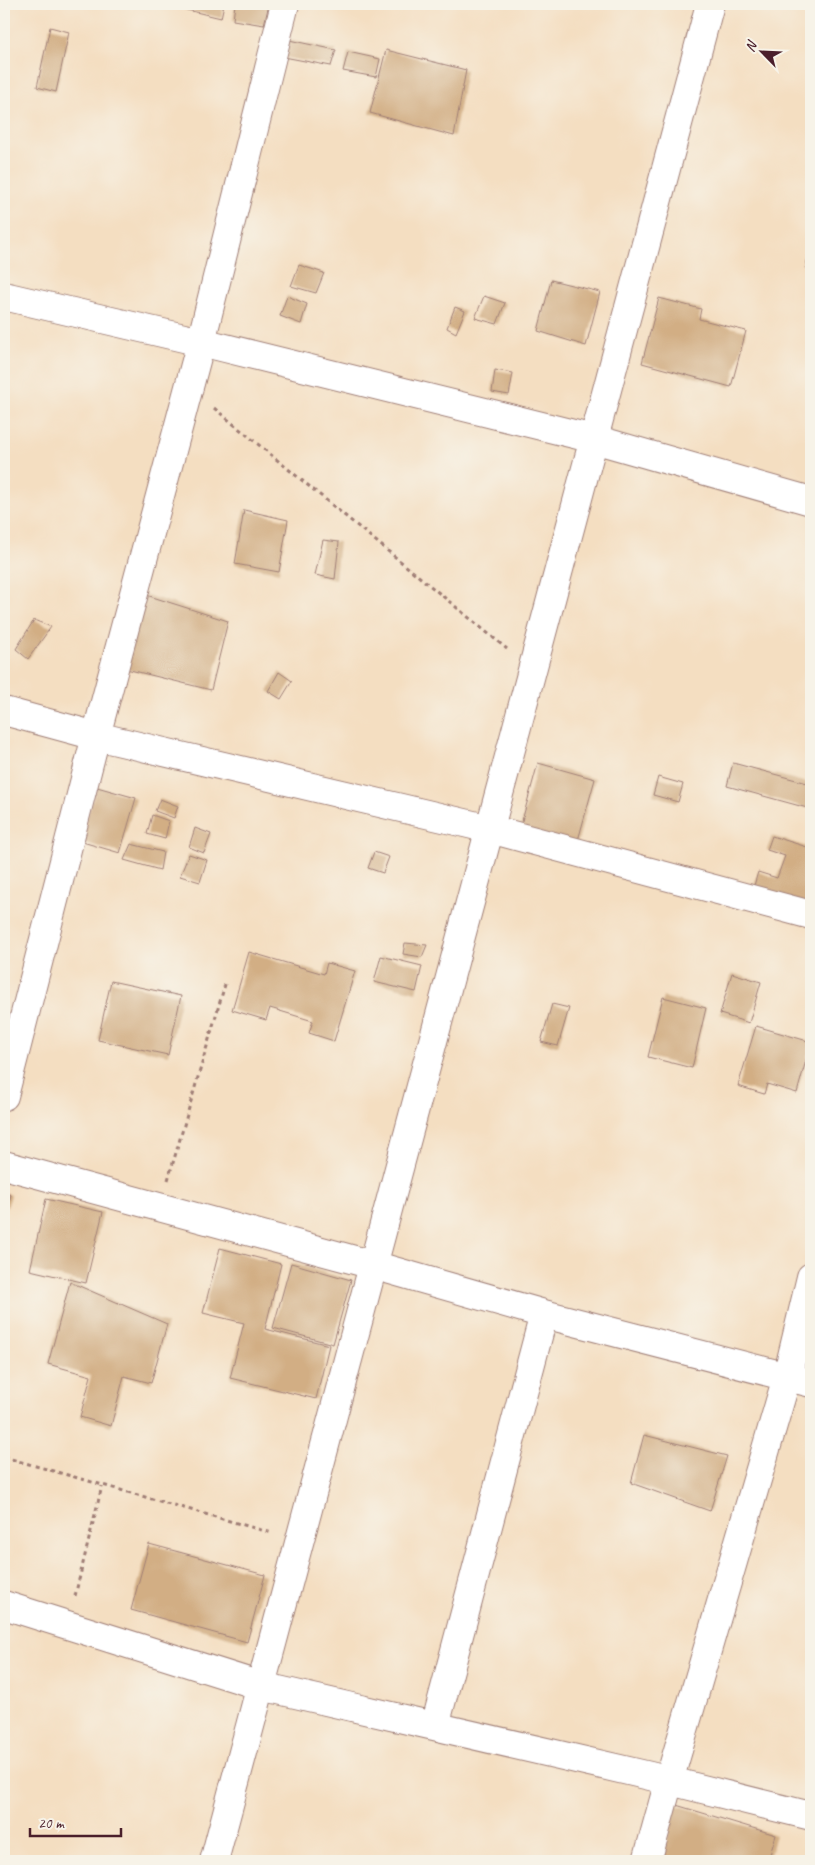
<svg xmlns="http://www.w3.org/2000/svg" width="815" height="1865" font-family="Caveat,sans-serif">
<rect width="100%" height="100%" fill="#f7f3e8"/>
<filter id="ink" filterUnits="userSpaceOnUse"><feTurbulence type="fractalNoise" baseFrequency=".02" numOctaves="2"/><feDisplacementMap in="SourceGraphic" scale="10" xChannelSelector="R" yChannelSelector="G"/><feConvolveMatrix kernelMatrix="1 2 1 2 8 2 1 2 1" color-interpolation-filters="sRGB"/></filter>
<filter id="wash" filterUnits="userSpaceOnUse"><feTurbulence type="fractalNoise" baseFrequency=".0096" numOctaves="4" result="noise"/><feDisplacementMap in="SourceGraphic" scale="20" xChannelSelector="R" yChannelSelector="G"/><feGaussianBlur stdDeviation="1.12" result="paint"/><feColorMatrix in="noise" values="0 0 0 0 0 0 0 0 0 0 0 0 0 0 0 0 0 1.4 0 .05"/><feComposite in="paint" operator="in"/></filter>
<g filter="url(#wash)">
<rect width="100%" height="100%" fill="#f4dec1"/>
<g id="blocks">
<!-- building -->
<path fill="#d2ae84" d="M162 4H224L221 18Z
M235 4H269L264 25 233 20Z
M50 27 69 32 56 92 37 87Z
M289 40 336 50 331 66 284 57Z
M386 50 466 70 454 136 370 113Z
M348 52 380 59 376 77 343 71Z
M811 247V270L805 268Z
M299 265 324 273 316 293 291 286Z
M551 280 600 292 586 346 538 331Z
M287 296 307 304 301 324 280 316Z
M484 296 505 303 497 324 475 318Z
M659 298 701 309 699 319 746 331 731 387 642 363Z
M455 307 465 311 456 333 447 328Z
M495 370 513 373 509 395 492 392Z
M244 510 288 520 279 572 235 564Z
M323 540 339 542 335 579 315 575Z
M140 593 228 621 211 690 122 668Z
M34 620 51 627 28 659 16 649Z
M279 672 292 681 281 699 268 691Z
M538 763 595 779 577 844 520 828Z
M733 763 811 784V809L727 786Z
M658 777 683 784 678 802 653 795Z
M97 787 136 798 120 853 79 841Z
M160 799 178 806 174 818 155 811Z
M152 815 169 821 165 839 147 834Z
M195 828 211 834 204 853 189 847Z
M811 834V906L753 889 758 872 777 878 785 856 767 850 772 836 807 847Z
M131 844 163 852 160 870 124 860Z
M374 852 389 857 383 873 368 868Z
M189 854 207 860 200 882 180 876Z
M405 943 427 945 422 957 403 954Z
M249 952 324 974 327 963 355 971 334 1041 309 1033 313 1021 270 1008 266 1020 232 1010Z
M381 956 422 966 416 992 374 982Z
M732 973 761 982 749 1023 720 1014Z
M111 981 181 996 168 1055 98 1040Z
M663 997 706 1008 692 1068 648 1057Z
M552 1004 569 1008 558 1046 541 1042Z
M756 1026 811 1042 797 1093 767 1084 764 1094 738 1086Z
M4 1192 11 1195 4 1217Z
M46 1199 103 1212 86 1283 30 1270Z
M220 1248 281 1264 265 1329 329 1345 316 1399 230 1378 244 1323 203 1313Z
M291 1263 351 1280 333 1344 273 1328Z
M70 1282 167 1324 151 1383 124 1376 111 1426 80 1417 91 1376 48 1364Z
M644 1435 727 1456 710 1511 631 1483Z
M149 1544 265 1575 247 1642 131 1610Z
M676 1805 776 1835 768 1861H662Z"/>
</g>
</g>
<g filter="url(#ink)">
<use href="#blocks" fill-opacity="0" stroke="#9f7e76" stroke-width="1"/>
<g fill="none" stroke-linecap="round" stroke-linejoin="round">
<!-- minor casing -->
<g stroke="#9f7e76" stroke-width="30">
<path id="minor" d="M4 296 201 342 594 439 811 501
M4 711 96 736 490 829 811 915
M4 1096 96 736 201 342 285 4
M4 1165 373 1265 544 1314 811 1383
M4 1605 261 1686 650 1776 811 1816
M435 1726 544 1314
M214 1861 710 4
M647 1861 669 1781 787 1377 811 1277"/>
</g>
<!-- path -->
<path stroke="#9f7e76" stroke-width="3" stroke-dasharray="4 4" stroke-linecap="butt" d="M214 408 507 649
M168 1180 226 981
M4 1457 272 1533
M75 1596 102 1486"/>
<!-- minor -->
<use href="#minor" stroke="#fff" stroke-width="28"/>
</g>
</g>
<!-- margin -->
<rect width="815" height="1865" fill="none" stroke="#f7f3e8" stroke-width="20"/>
<!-- north arrow -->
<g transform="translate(762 52) rotate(294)" stroke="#f7f3e8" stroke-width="4" paint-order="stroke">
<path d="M0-4L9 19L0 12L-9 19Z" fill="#4a1f2b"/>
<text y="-8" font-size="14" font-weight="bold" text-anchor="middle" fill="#4a1f2b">N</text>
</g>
<!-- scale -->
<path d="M30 1828v8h91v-8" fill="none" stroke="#4a1f2b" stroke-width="2.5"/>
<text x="38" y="1828" font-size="15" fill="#4a1f2b" stroke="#f7f3e8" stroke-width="4" paint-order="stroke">20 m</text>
</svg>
